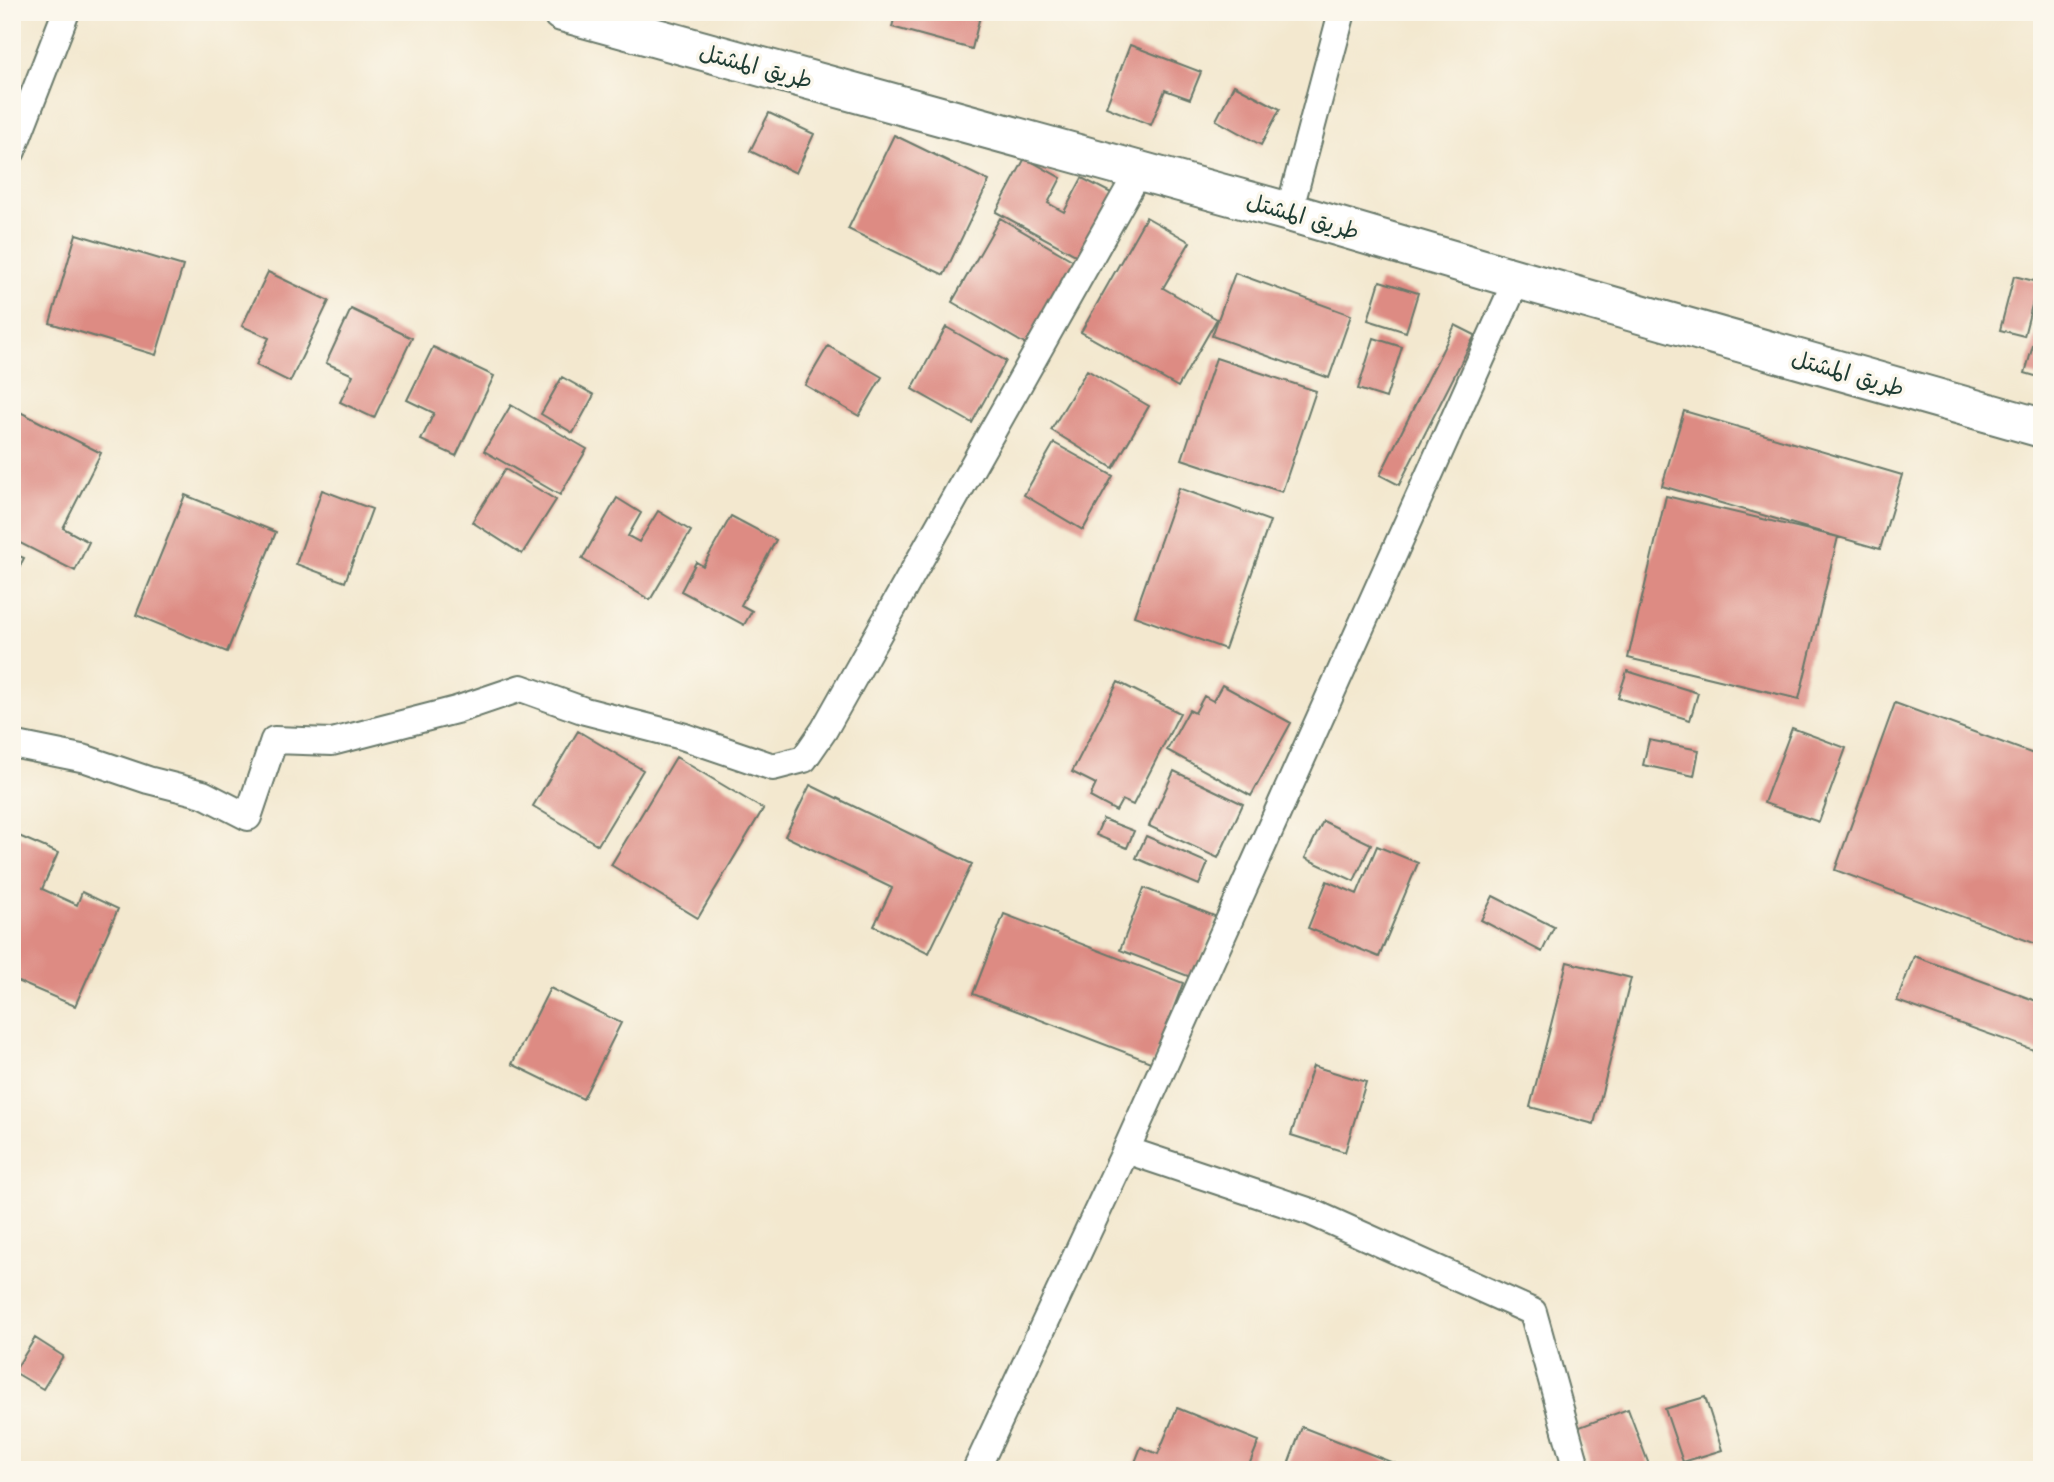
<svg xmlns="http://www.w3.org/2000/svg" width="2054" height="1482" font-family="'Comic Neue','Playpen Sans Arabic',sans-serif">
<rect width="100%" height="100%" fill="#fbf7ec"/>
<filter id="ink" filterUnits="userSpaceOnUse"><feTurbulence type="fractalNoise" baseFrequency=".0143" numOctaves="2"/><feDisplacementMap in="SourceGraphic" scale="14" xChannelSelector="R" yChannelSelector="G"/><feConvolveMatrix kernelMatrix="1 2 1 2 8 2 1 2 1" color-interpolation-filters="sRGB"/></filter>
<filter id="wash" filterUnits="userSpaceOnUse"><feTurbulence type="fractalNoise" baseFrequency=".00686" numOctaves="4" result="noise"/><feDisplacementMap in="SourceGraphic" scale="28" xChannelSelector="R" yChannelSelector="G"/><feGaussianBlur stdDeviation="1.57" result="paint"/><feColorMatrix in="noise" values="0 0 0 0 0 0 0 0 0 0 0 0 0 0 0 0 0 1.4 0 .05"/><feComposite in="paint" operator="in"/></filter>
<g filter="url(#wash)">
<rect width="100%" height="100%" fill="#f3e8cf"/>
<g id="blocks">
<!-- building -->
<path fill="#dd8b83" d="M896 12H981L972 49 892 27Z
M1130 45 1201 72 1190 99 1165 90 1151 125 1106 107Z
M1234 85 1280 109 1261 145 1216 120Z
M769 113 814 134 796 173 750 151Z
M894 135 989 181 944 275 848 229Z
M1025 158 1061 178 1048 203 1064 212 1082 178 1115 195 1081 258 996 212Z
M1146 217 1190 242 1163 288 1217 319 1178 387 1081 332Z
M1000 218 1079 264 1030 347 952 302Z
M76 234 183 266 156 355 50 323Z
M268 272 329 301 290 382 256 365 269 338 242 326Z
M1235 273 1351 315 1329 378 1212 336Z
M2014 276 2038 282 2024 336 2000 330Z
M1380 281 1418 293 1406 332 1368 320Z
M351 309 412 338 374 418 340 402 353 375 326 363Z
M2041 318H2042V378L2025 373Z
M1455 325 1475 335 1399 485 1380 475Z
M946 327 1006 361 972 423 912 389Z
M1374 338 1402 347 1386 398 1358 389Z
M828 346 882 377 859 416 805 385Z
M433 347 494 376 456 456 421 440 434 413 407 400Z
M1216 358 1316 391 1282 492 1182 459Z
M1087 370 1149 406 1113 468 1051 430Z
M562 377 594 395 573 433 541 414Z
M511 405 587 449 560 495 484 451Z
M12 408 101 453 63 528 89 542 75 571 12 539Z
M1684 411 1902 475 1880 549 1662 486Z
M1054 443 1113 476 1083 530 1024 495Z
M505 469 556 500 522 554 472 522Z
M1179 488 1270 521 1225 649 1134 616Z
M322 490 372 509 345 582 296 564Z
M185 495 276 532 227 652 136 615Z
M1666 496 1838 537 1799 699 1628 658Z
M617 498 641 513 628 536 639 542 658 511 691 531 650 600 582 559Z
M731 516 776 540 741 605 752 611 744 625 681 591 696 562 703 566Z
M12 553 24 558 12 581Z
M1627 671 1698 693 1690 720 1618 698Z
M1118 682 1180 713 1133 805 1122 800 1116 811 1090 797 1096 784 1072 772Z
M1222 685 1291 723 1251 796 1167 750 1189 710 1195 713 1204 696 1213 701Z
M1895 703 2042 757V946L1835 870Z
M1792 728 1846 748 1819 822 1764 803Z
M578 731 643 770 598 845 533 806Z
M1649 740 1699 750 1694 776 1643 765Z
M676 757 763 809 698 918 611 865Z
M1174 771 1243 804 1218 858 1149 826Z
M810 785 972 864 929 953 874 926 892 888 785 836Z
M1103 819 1134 831 1127 848 1096 835Z
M1323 821 1371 844 1354 881 1305 858Z
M12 833 58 853 42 889 77 905 82 892 118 909 75 1006 12 979Z
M1146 836 1208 863 1199 885 1136 858Z
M1377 846 1418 863 1379 957 1308 928 1327 881 1357 894Z
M1144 888 1217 917 1193 978 1120 950Z
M1493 896 1554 927 1542 952 1481 920Z
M1004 914 1183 983 1153 1063 973 994Z
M1914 956 2042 1003V1053L1897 1001Z
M1567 962 1631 978 1594 1124 1530 1107Z
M550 988 621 1023 583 1099 512 1064Z
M1313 1066 1366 1082 1345 1152 1291 1135Z
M35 1338 63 1356 43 1389 14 1372Z
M1705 1397 1722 1450 1683 1462 1665 1409Z
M1177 1408 1259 1441 1247 1470H1132L1141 1447 1158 1454Z
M1628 1409 1651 1470H1593L1577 1428Z
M1302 1427 1411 1470H1286Z"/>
</g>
</g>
<g filter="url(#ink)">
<use href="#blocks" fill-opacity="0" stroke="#69796a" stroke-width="2"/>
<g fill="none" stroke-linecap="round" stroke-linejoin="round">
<!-- minor casing -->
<g stroke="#69796a" stroke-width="30">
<path id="minor" d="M12 151 66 12
M1289 212 1342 12
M12 744 86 759 148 780 203 794 248 817 274 740 332 742 456 710 521 688 585 711 682 736 773 767 804 759 824 730 1139 171
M1126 1150 1311 1212 1533 1312 1577 1470
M976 1470 1126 1150 1517 279"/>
</g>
<!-- primary casing -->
<g stroke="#69796a" stroke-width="42">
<path id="primary" d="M562 12 1289 212 1517 279 2042 428"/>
</g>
<!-- minor -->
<use href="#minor" stroke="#fff" stroke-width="26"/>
<!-- primary -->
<use href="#primary" stroke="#fff" stroke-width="38"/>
</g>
</g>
<g text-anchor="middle" stroke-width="7" stroke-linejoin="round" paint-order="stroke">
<!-- street labels -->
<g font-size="23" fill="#1f3d34" stroke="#fbf7ec">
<text transform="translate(756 66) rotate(15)" y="8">طريق المشتل</text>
<text transform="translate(1303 216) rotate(16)" y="8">طريق المشتل</text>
<text transform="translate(1848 373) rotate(16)" y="8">طريق المشتل</text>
</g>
</g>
<!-- margin -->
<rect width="2054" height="1482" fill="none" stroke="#fbf7ec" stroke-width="42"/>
</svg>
